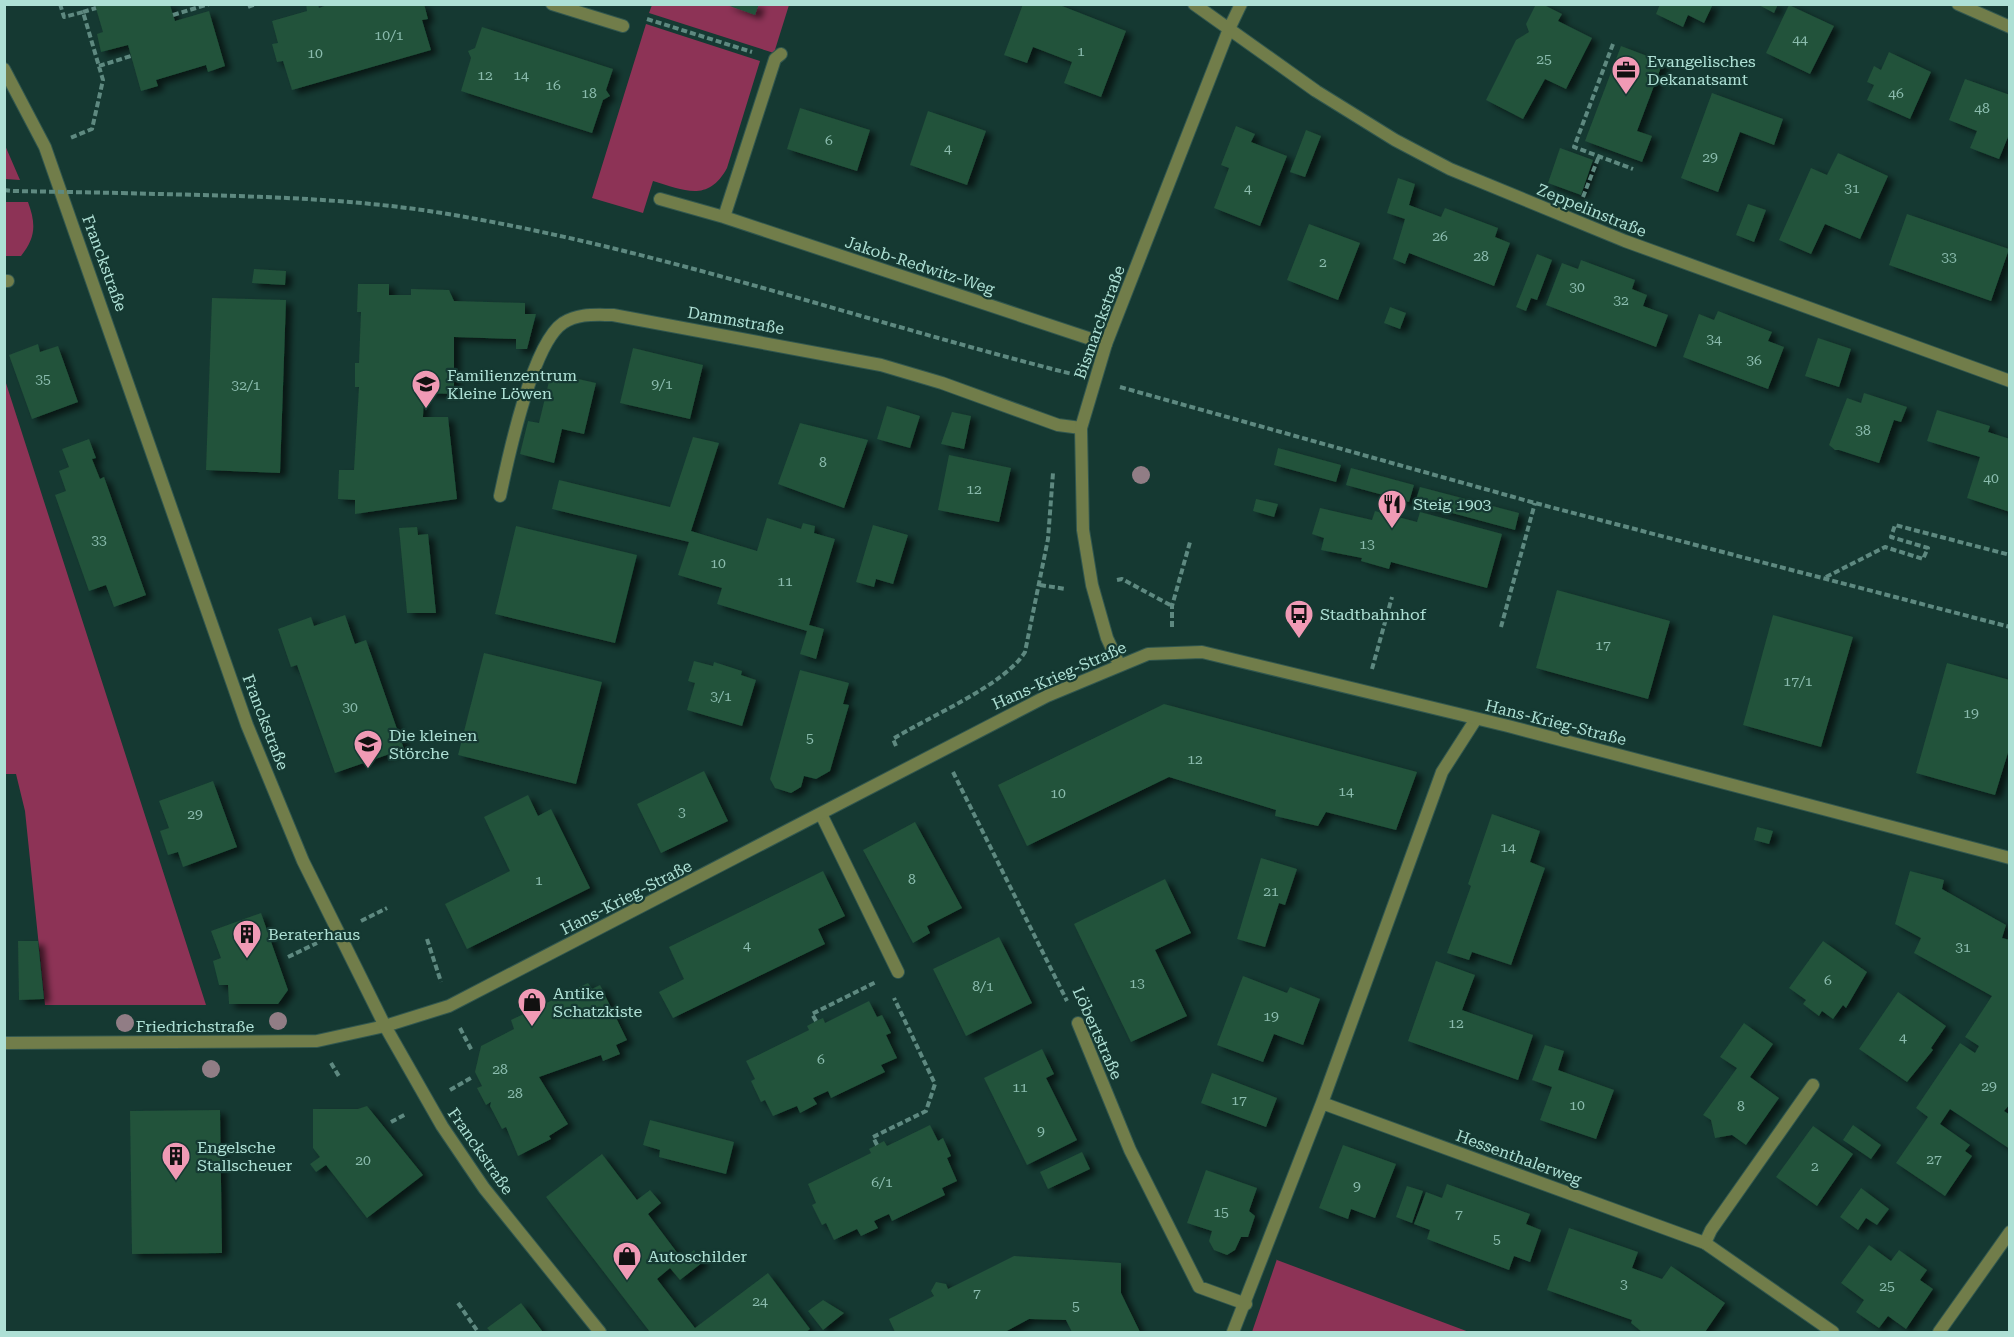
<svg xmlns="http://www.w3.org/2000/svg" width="2014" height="1337" font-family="'Roboto Serif',serif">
<defs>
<filter id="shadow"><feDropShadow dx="6" dy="4" stdDeviation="3" flood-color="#0009"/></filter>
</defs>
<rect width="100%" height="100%" fill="#153932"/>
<!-- green -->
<path fill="#8d3356" d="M652 5H789L774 53 649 13Z
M646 24 760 61 727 168C708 203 684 190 653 181L643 213 592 198Z
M4 143 20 180 5 179Z
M5 202H28C36 224 36 237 21 256H5Z
M4 377 206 1005H45L25 811 16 774H5Z
M1277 1259V1260L1469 1332H1252Z"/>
<!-- building -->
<path fill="#22523a" filter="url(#shadow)" d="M306 4H318L319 8 330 4H424L428 19 422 20 431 50 292 90 283 61 277 62 272 44 278 43 272 21 307 11Z
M724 4H759L755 15Z
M1023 4H1057L1126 31 1101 97 1064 83 1072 62 1033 47 1027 63 1004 55Z
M1536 4H1542L1562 14 1558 21 1592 38 1566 89 1545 79 1523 119 1486 100 1516 40 1529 32 1526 24Z
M1660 4H1713L1704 23 1688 15 1683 27 1656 14Z
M1757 4H1778L1774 13Z
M95 5H170L175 21 209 11 225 66 208 72 206 65 156 80 158 86 141 91 128 45 101 52 97 34 103 32Z
M1789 5 1834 26 1810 74 1766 53Z
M482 27 613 69 606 90 610 96 603 100 592 133 461 91 471 58 468 51 475 48Z
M1621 46 1663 62 1637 131 1652 136 1642 162 1585 141Z
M1889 52 1931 72 1910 119 1867 100 1874 85 1867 82 1874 66 1881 70Z
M1965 79 2010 95V132L1999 159 1970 148 1977 131 1949 120Z
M1712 93 1783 119 1774 145 1740 132 1718 192 1681 178Z
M800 108 870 130 857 171 787 149Z
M928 111 986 131 967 185 910 165Z
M1236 126 1255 134 1251 142 1287 156 1260 226 1214 208 1229 168 1221 165Z
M1306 130 1321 136 1305 177 1290 172Z
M1560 148 1593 160 1581 195 1548 183Z
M1838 153 1888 176 1860 239 1825 224 1811 254 1779 240 1811 168 1827 175Z
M1398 178 1415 184 1409 205 1441 217 1445 208 1498 228 1495 237 1510 243 1494 286 1409 253 1405 264 1393 259 1405 219 1387 213Z
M1748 204 1766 210 1754 242 1736 235Z
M1907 214 2009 249 1991 301 1889 265Z
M1309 224 1360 243 1338 300 1287 280Z
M1537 254 1552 260 1537 300 1531 298 1526 311 1516 307Z
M1581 260 1635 280 1632 289 1647 295 1643 306 1668 315 1656 347 1546 305 1562 263 1578 269Z
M254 269 286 271 285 285 252 283Z
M358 284H389V295H411V289L449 290 454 301 525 303V314H536L527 349H516V339L454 337V394L424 393 423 417H448L457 499 355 514V500L338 499 339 470H354L359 387H355V363H359L361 312H357Z
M212 298 286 300 280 473 206 470Z
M1390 307 1406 313 1400 329 1384 323Z
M1718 311 1772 332 1768 341 1784 347 1768 389 1683 357 1699 314 1714 320Z
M1818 338 1851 349 1839 387 1805 376Z
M38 344 40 352 58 346 78 402 32 419 9 355Z
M633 348 703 365 690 419 620 403Z
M551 373 596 383 584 434 562 429 554 463 520 454 528 421 539 423Z
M1864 393 1907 407 1901 422 1894 420 1879 463 1839 450H1835L1829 445 1847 398 1861 403Z
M887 406 920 416 910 448 877 439Z
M1937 410 1990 426 1988 432 2010 439V512L1967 498 1980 457 1927 441Z
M952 412 971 416 964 449 941 444Z
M800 423 868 440 844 508 778 484Z
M693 437 719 443 691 531 757 551 767 518 801 529 803 523 815 526 814 533 835 539 809 625 824 629 816 659 800 654 807 631 717 604 722 588 678 575 689 542 552 509 559 480 670 507Z
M89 439 96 458 92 459 100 479 104 477 146 595 114 607 106 585 89 591 55 495 66 491 59 471 69 467 62 449Z
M1278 448 1341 465 1336 482 1274 465Z
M949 455 1011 468 999 522 938 510Z
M1351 468 1414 485 1409 502 1346 485Z
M1420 487 1519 513 1515 530 1415 503Z
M1256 499 1278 504 1274 517 1253 511Z
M1320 508 1372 520 1375 511 1417 522 1420 512 1502 534 1487 588 1391 562 1389 569 1361 561 1362 558 1321 550 1324 538 1312 534Z
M873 525 908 535 893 584 876 579 874 587 856 582Z
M516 526 637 555 615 643 495 614Z
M417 527 418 535 428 534 436 613H407L399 528Z
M1557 590 1670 621 1648 699 1536 668Z
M345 615 355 644 366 640 404 749 335 773 297 665 291 667 278 629 311 617 314 626Z
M1773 615 1853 637 1821 747 1743 725Z
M484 653 602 682 576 784 458 755Z
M694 661 713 666 714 662 742 671 741 675 756 680 742 726 687 710 695 683 688 681Z
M1947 663 2010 680V746L1995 795 1916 773Z
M800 670 849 683 843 704 849 705 830 771 816 779 804 776 801 787 791 793 775 788 770 779Z
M1164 704 1417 772 1396 830 1326 812 1318 826 1275 816 1276 810 1169 777 1027 846 998 785Z
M704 771 728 821 661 853 637 804Z
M213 781 237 847 183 867 178 852 168 855 160 831 169 828 159 801Z
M528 795 538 816 551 809 590 888 467 949 445 904 510 871 484 817Z
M1492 814 1540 831 1530 862 1545 868 1511 965 1472 952 1469 960 1447 953 1471 886 1468 884Z
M915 822 962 908 927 926 930 933 913 943 863 850Z
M1757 827 1773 831 1769 844 1754 840Z
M1261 858 1297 869 1285 905 1279 903 1265 947 1237 939Z
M823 871 845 916 818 929 825 944 673 1018 659 992 684 979 669 947Z
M1910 871 1944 880 1942 889 2006 925 2002 938 2010 940V1104L2004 1111 2010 1115V1149L1950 1109 1940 1124 1970 1145 1965 1151 1972 1156 1945 1196 1896 1163 1928 1117 1916 1108 1960 1043 1975 1053 1979 1046 1965 1037 1992 996 1914 953 1921 938 1895 924Z
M1165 879 1191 933 1155 950 1187 1016 1131 1042 1074 924Z
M261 913 288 990 278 1004H229L228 985H219L213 961 221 958 211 931Z
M999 937 1032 1003 966 1036 933 969Z
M18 941H38L44 999 19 1000Z
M1823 941 1867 972 1846 1008 1843 1005 1833 1019 1822 1011 1819 1016 1803 1004 1806 1000 1789 988Z
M1436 961 1475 975 1462 1010 1533 1035 1518 1080 1408 1041Z
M1243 976 1287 993 1290 987 1320 999 1303 1045 1274 1034 1263 1062 1217 1045Z
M588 983 592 989 600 985 627 1040 616 1045 620 1054 603 1061 601 1055 539 1077 568 1124 549 1136 551 1139 518 1156 506 1127 502 1129 490 1106 491 1102 486 1105 477 1088 482 1086 475 1072 481 1046 514 1029 511 1020Z
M1898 992 1946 1026 1931 1048 1933 1050 1907 1082 1859 1049Z
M869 1001 877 1017 882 1015 891 1033 886 1035 897 1058 881 1065 885 1072 831 1098 828 1091 813 1098 817 1104 800 1113 797 1106 773 1116 765 1100 761 1102 751 1081 755 1079 746 1061 809 1030 807 1026 816 1021 823 1018 825 1023Z
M1744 1023 1773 1044 1750 1077 1779 1098 1746 1145 1732 1135 1715 1138 1711 1120 1703 1115 1737 1068 1720 1057Z
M1545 1045 1564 1051 1558 1070 1614 1090 1596 1139 1540 1120 1552 1087 1532 1080Z
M1042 1049 1054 1074 1046 1078 1077 1140 1027 1165 984 1078Z
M1212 1073 1277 1098 1266 1127 1201 1103Z
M367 1106 423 1175 367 1218 326 1165 316 1172 310 1164 320 1157 313 1148V1109H358Z
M220 1110 222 1253 132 1254 130 1111Z
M650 1120 734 1142 726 1174 659 1157 660 1150 643 1145Z
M930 1125 938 1141 943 1138 951 1156 947 1158 957 1181 942 1188 945 1195 892 1221 889 1214 874 1221 878 1228 861 1236 857 1229 834 1240 826 1223 822 1225 812 1205 816 1203 808 1184 871 1153 869 1149 884 1141 887 1146Z
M1853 1125 1881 1145 1871 1159 1843 1140Z
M1813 1126 1853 1154 1817 1206 1776 1177Z
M1343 1145 1396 1164 1375 1218 1351 1209 1348 1219 1319 1208Z
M1082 1152 1090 1169 1048 1189 1040 1172Z
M602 1154 637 1200 650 1190 661 1203 648 1214 682 1259 694 1250 703 1262 680 1280 670 1268 657 1279 695 1328 768 1273 810 1329 806 1332H650L546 1197Z
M1206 1170 1257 1188 1249 1211 1255 1216 1248 1237H1241L1235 1250 1227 1255 1214 1250 1209 1241 1212 1231 1187 1223Z
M1447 1184 1530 1214 1526 1224 1541 1230 1530 1262 1514 1256 1509 1270 1427 1239 1430 1230 1414 1224 1426 1192 1442 1198Z
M1407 1186 1423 1191 1412 1223 1396 1217Z
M1861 1188 1889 1209 1877 1225 1866 1218 1858 1230 1840 1217Z
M1569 1228 1638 1252 1632 1268 1662 1279 1671 1266 1725 1303 1705 1332H1642L1631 1323 1632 1320 1547 1290Z
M1869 1245 1891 1261 1899 1250 1927 1270 1920 1280 1933 1289 1906 1329 1888 1316 1879 1328 1856 1312 1864 1300 1841 1283Z
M1014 1256 1121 1263V1293L1140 1332H1072L1066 1320 1029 1319 1005 1332H895L889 1319 934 1296 931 1291 936 1282 946 1284 948 1289Z
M823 1300 844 1313 823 1330 808 1311Z
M521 1303 543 1332H491L487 1328Z"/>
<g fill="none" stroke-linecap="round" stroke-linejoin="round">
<!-- service casing -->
<g stroke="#31574f" stroke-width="14">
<path id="service" d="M660 199 724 217 1106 344
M724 217 775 59 781 54
M500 496C508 458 532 344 563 323 579 313 595 315 613 315L881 365 942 383 1058 425 1081 428
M821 814 898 972
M1078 1023 1130 1150 1199 1287 1246 1304
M1813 1085 1711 1230 1705 1243 1833 1332"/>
</g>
<!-- minor casing -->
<g stroke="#31574f" stroke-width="14">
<path id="minor" d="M552 4 623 26
M1194 4 1316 91 1395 140 1450 169 1625 241 2010 381
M1958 4 2010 27
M4 281H8
M1119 664 1107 638 1092 585 1083 530 1081 428 1106 344 1229 29 1241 4
M4 1043 317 1041 385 1026
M1322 1103 1705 1243
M1233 1332 1322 1103 1442 772 1476 719
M1939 1332 2010 1232"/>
</g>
<!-- tertiary casing -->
<g stroke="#31574f" stroke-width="14">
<path id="tertiary" d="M4 69 45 147 247 725 303 861 385 1026 442 1126 484 1188 600 1332
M385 1026 449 1006 1047 696 1148 654 1202 652 1508 726 2010 858"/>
</g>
<!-- path -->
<path stroke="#5e8980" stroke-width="4" stroke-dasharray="6 3" stroke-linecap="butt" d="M60 4 64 17 83 12 103 80 92 129 70 138
M248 7 256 4
M83 12 96 8
M173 15 209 4
M647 19 752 52
M1613 44 1574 147 1633 169
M99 66 131 56
M4 190 13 191
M122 193C224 196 328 196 429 211 648 245 858 320 1072 374
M1583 197 1599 156
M1120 387 1535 503 2010 627
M1826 577 1885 547 1923 559 1928 548 1891 537 1895 525 2010 555
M1117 580 1122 579 1172 606
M1040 585 1066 589
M1172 627V606L1190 542
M1501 627 1535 503
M1372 669 1392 597
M896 746 893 739C928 717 1005 685 1025 652L1048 539 1053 473
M953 772 1067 1001
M361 921 387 908
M427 939 441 982
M288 957 317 943
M816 1021 812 1014 876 982
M460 1028 472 1051
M331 1063 340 1078
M450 1090 471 1078
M391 1122 406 1114
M877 1145 873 1137 926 1111 935 1084 894 998
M458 1303 478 1332"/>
<!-- service -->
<use href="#service" stroke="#717d4a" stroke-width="12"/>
<!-- minor -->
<use href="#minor" stroke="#717d4a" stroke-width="12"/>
<!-- tertiary -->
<use href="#tertiary" stroke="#717d4a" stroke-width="12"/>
<!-- path-bridge -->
<path stroke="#5e8980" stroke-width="4" stroke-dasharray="6 3" stroke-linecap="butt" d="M13 191 122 193"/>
</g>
<!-- trees -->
<g fill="#917d85">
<circle cx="1141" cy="475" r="9"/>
<circle cx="278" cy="1021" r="9"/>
<circle cx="125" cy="1023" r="9"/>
<circle cx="211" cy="1069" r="9"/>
</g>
<!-- icons -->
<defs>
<g id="office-pin" transform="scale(1.5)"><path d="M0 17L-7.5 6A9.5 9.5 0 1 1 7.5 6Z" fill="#f09ab5" stroke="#153932"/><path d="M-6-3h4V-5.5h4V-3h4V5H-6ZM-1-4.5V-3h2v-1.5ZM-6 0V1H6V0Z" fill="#111"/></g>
<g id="school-pin" transform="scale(1.5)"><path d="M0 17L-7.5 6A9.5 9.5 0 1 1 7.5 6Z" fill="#f09ab5" stroke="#153932"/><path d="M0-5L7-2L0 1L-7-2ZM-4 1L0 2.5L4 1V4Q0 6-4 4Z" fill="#111"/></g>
<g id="restaurant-pin" transform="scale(1.5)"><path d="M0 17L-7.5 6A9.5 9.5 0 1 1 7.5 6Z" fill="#f09ab5" stroke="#153932"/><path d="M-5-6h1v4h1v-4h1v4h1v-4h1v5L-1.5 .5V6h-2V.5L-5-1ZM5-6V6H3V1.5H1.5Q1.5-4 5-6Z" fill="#111"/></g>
<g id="bus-pin" transform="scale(1.5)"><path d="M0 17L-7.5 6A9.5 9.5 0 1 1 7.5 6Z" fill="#f09ab5" stroke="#153932"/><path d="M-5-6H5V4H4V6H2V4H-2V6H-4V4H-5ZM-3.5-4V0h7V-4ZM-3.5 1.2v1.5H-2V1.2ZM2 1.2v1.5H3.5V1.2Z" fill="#111"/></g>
<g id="building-pin" transform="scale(1.5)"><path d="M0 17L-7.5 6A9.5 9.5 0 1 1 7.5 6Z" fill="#f09ab5" stroke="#153932"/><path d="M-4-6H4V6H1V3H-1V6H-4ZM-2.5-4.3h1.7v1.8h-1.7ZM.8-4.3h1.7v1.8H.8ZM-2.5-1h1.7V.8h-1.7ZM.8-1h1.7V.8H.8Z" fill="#111"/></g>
<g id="shop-pin" transform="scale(1.5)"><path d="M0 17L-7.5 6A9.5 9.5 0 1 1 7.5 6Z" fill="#f09ab5" stroke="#153932"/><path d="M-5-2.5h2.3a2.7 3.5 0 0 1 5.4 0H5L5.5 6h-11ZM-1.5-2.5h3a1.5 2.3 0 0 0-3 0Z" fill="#111"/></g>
</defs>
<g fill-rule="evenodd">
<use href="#office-pin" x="1626" y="70"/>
<use href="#school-pin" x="426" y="384"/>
<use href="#restaurant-pin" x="1392" y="504"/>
<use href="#bus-pin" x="1299" y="614"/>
<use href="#school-pin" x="368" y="744"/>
<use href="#building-pin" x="247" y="934"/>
<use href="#shop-pin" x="532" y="1002"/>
<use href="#building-pin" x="176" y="1156"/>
<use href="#shop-pin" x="627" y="1256"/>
</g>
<g text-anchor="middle" stroke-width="4.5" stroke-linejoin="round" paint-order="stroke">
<!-- number labels -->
<g font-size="14" fill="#8bbcae">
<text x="389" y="40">10/1</text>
<text x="1800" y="44">44</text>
<text x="1081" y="56">1</text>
<text x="315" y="58">10</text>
<text x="1544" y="64">25</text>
<text x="485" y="80">12</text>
<text x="521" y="80">14</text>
<text x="553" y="90">16</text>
<text x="589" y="98">18</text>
<text x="1896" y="98">46</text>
<text x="1982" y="113">48</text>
<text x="829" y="145">6</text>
<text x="948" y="153">4</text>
<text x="1710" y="162">29</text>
<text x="1248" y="193">4</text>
<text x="1852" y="193">31</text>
<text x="1440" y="241">26</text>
<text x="1481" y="261">28</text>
<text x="1949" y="262">33</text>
<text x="1323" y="267">2</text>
<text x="1577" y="292">30</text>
<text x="1621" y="305">32</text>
<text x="1714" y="344">34</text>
<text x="1754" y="365">36</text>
<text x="43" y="384">35</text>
<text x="662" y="389">9/1</text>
<text x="246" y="390">32/1</text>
<text x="1863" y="435">38</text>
<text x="823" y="467">8</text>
<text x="1991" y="483">40</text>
<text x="974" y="494">12</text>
<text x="99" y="545">33</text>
<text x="1367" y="549">13</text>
<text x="718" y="568">10</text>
<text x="785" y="586">11</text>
<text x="1603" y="650">17</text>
<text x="1798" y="686">17/1</text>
<text x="721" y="701">3/1</text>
<text x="350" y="712">30</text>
<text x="1971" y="718">19</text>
<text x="810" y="743">5</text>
<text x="1195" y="764">12</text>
<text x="1346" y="796">14</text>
<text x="1058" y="798">10</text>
<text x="682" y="817">3</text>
<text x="195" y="819">29</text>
<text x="1508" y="852">14</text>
<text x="912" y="884">8</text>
<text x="539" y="885">1</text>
<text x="1271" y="896">21</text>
<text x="747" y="950">4</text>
<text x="1963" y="952">31</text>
<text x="1828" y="985">6</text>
<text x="1137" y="988">13</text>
<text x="983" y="991">8/1</text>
<text x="1271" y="1021">19</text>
<text x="1456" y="1028">12</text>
<text x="1903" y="1042">4</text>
<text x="821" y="1064">6</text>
<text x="500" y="1074">28</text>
<text x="1989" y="1091">29</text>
<text x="1020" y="1092">11</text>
<text x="515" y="1098">28</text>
<text x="1239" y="1105">17</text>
<text x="1577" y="1110">10</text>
<text x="1741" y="1111">8</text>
<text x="1041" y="1136">9</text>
<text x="1934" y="1164">27</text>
<text x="363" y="1165">20</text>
<text x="1815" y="1171">2</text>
<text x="882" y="1187">6/1</text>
<text x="1357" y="1191">9</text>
<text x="1221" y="1217">15</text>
<text x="1459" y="1219">7</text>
<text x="1497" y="1244">5</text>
<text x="1624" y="1289">3</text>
<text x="1887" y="1291">25</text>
<text x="977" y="1298">7</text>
<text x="760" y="1306">24</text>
<text x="1076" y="1311">5</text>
</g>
<!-- poi labels -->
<g font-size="16" fill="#aee0d5" stroke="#153932" text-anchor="start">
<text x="1647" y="67">Evangelisches<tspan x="1647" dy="18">Dekanatsamt</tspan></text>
<text x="447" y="381">Familienzentrum<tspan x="447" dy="18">Kleine Löwen</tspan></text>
<text x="1413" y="510">Steig 1903</text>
<text x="1320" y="620">Stadtbahnhof</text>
<text x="389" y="741">Die kleinen<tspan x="389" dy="18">Störche</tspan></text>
<text x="268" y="940">Beraterhaus</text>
<text x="553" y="999">Antike<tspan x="553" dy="18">Schatzkiste</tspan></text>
<text x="197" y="1153">Engelsche<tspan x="197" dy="18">Stallscheuer</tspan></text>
<text x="648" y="1262">Autoschilder</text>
</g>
<!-- street labels -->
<g font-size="16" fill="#aee0d5" stroke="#153932">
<text transform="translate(1592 210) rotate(22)" y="6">Zeppelinstraße</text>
<text transform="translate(105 263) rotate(70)" y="6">Franckstraße</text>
<text transform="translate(920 265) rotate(18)" y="6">Jakob-Redwitz-Weg</text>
<text transform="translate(736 320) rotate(10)" y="6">Dammstraße</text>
<text transform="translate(1099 322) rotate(-70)" y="6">Bismarckstraße</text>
<text transform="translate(1059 675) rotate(-24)" y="6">Hans-Krieg-Straße</text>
<text transform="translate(266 722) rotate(69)" y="6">Franckstraße</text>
<text transform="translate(1556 722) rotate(14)" y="6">Hans-Krieg-Straße</text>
<text transform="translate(626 897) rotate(-27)" y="6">Hans-Krieg-Straße</text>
<text x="195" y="1032">Friedrichstraße</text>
<text transform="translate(1098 1033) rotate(66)" y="6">Löbertstraße</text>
<text transform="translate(481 1151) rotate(55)" y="6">Franckstraße</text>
<text transform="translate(1519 1157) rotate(20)" y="6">Hessenthalerweg</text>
</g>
</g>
<!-- border -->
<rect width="2014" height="1337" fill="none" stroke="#aee0d5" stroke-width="12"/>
</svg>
